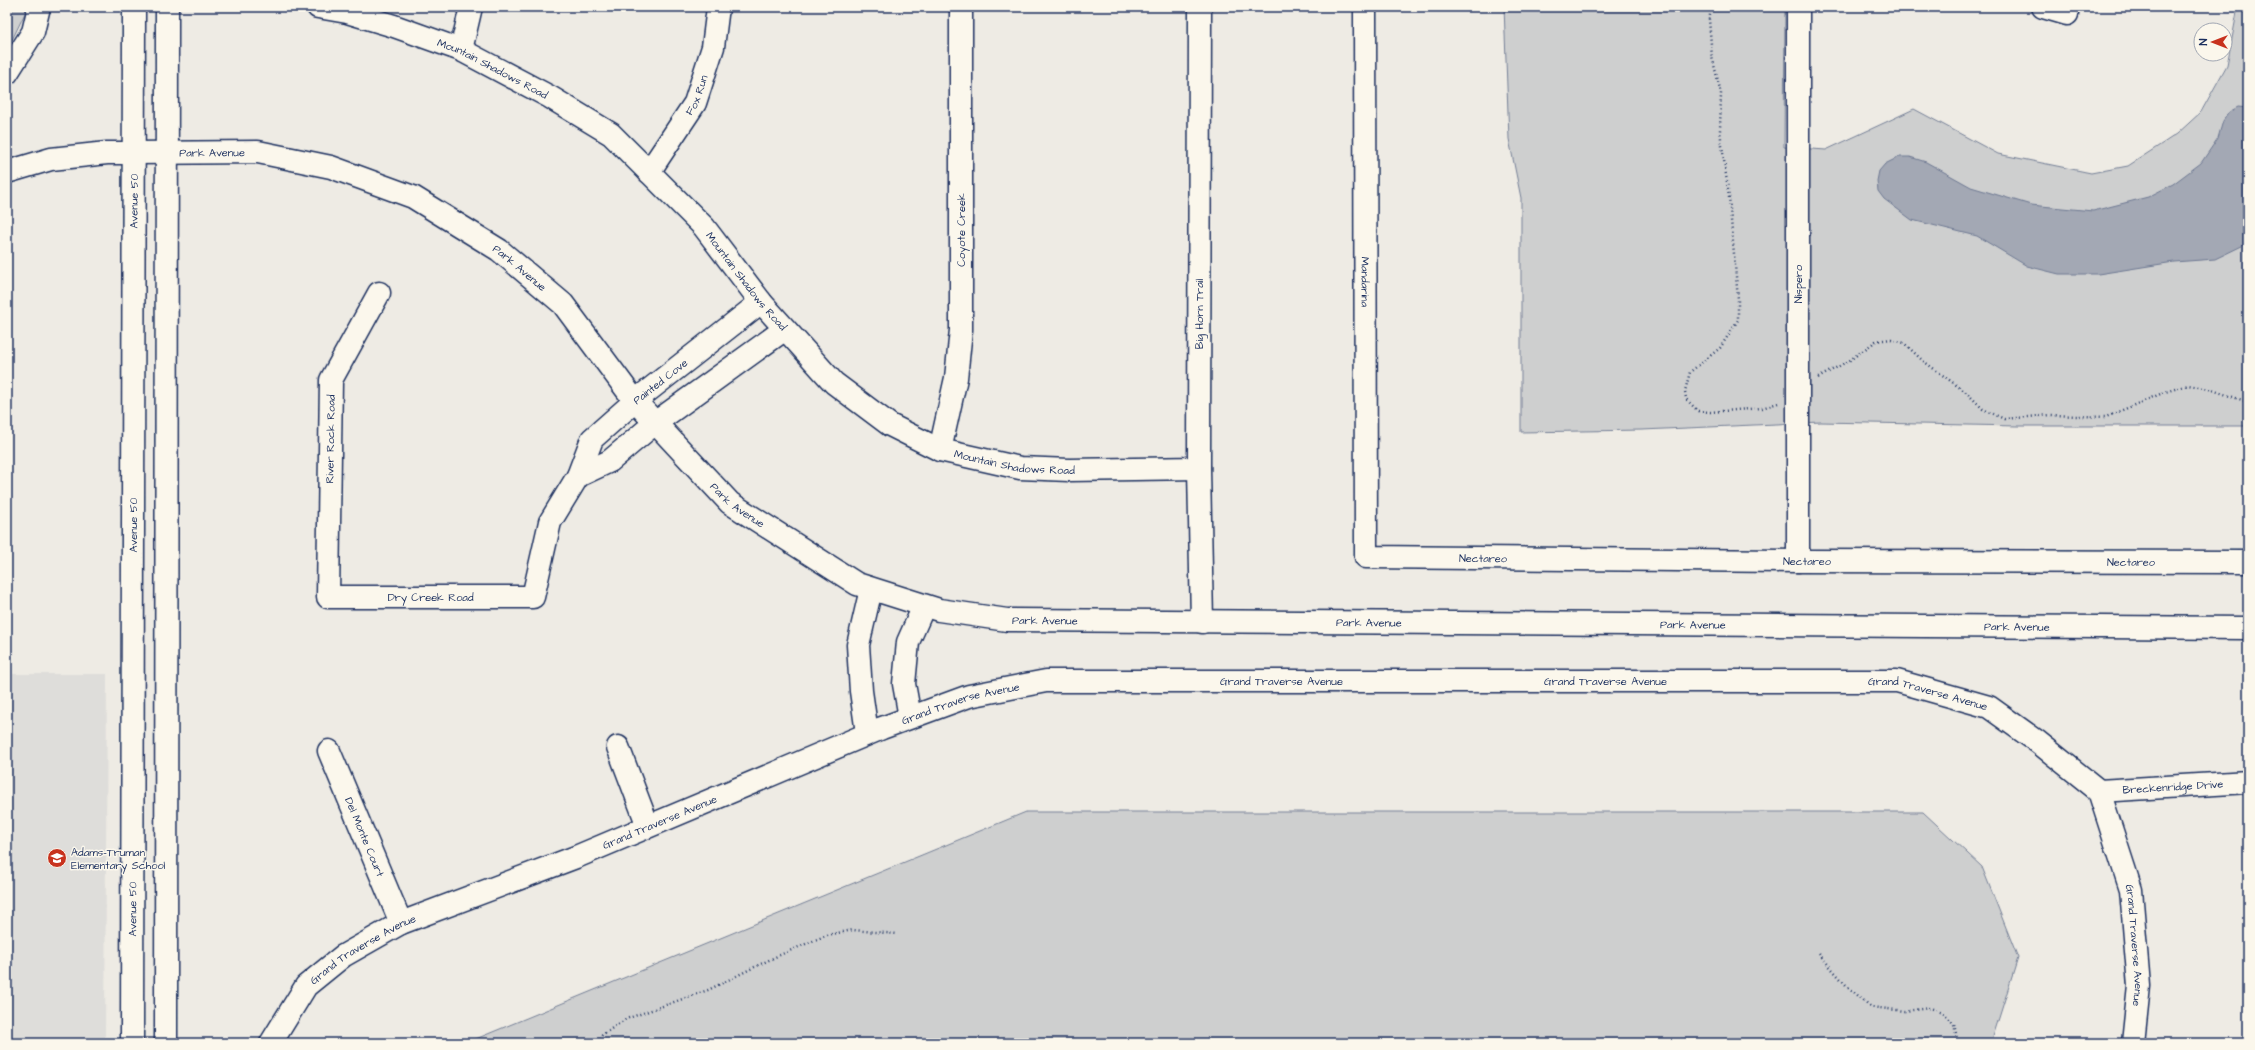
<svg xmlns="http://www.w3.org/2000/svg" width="2255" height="1050" font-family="'Architects Daughter',sans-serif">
<rect width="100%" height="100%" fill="#eeebe4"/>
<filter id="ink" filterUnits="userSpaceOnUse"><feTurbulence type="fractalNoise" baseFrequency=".025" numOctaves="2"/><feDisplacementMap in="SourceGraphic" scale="8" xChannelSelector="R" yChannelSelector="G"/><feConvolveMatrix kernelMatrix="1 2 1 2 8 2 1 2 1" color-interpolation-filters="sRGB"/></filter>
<g filter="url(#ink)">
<!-- built -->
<path fill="#deddda" d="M7 674H107L105 1043H7Z"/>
<!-- green -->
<path fill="#cecfcf" stroke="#747f96" d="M7 7H28L7 50Z
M1504 7H1785L1784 147 1826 150 1914 109 1998 154 2091 173 2128 166 2177 134 2201 112 2227 65 2238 7H2248V426H2017L1821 422 1642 430 1521 432V198L1509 139Z
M1026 812H1923L1982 867 2018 958 1991 1043H466Z"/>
<!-- water -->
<path fill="#a3a8b4" stroke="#6d7892" d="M2238 107 2248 108V243L2215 259 2174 262 2098 274H2059L2027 266 1977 236 1912 220 1884 199 1878 191 1877 181 1879 171 1885 164 1899 157H1910L1926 162 1971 187 2031 205 2093 211 2148 197 2173 184 2201 163 2218 138 2223 121 2229 112Z"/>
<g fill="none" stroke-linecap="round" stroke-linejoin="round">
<!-- minor casing -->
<g stroke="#1b2f5e" stroke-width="25">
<g id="minor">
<path id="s1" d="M318 7 347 12 394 26 461 50 550 97 611 134 704 227 761 302 834 383 890 425 940 450 1020 468 1069 470 1199 468"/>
<path d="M1200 7 1199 468 1202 622"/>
<path id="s2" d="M1365 7 1366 557 1798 561 2248 562"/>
<path d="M1798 7V561"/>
<path d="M2043 7 2067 14"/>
<path d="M461 50 471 7"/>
<path d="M7 73 33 32 39 7"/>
<path d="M7 172 51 159 107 153H133"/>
<path id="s3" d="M649 172 695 103 713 47 718 7"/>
<path id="s4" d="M379 293 331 380 328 597H533L550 522 578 476 592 439 635 401 761 302"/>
<path d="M940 450 956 378 961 330V7"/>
<path d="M578 476 610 461 655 423 785 329"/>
<path d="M910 717 904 684 908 642 924 606"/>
<path d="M867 733 861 691 858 645 871 589"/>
<path d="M618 747 648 826"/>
<path id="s5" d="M329 751 401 923"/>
<path id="s6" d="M2099 791 2248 782"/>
<path id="s7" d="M271 1043 306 986 343 956 401 923 576 857 882 728 969 696 1046 681H1897L1989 707 2038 742 2099 791 2131 890 2139 986 2133 1043"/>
</g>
</g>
<!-- tertiary casing -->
<g stroke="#1b2f5e" stroke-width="25">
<g id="tertiary">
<path id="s8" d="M133 153 258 152 331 167 413 197 499 250 563 304 635 401 730 503 857 584 939 610 1007 620 2248 628"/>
</g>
</g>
<!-- secondary casing -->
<g stroke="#1b2f5e" stroke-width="25">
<g id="secondary">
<path id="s9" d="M132 1043 134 7"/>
<path d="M166 1043 167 7"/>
</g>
</g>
<!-- path -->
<path stroke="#1b2f5e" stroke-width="2.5" stroke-dasharray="1 3" stroke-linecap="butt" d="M1712 7 1709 19 1712 57 1721 93 1720 131 1729 197 1738 299V320L1720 348 1690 372 1685 391 1686 399 1698 411 1710 412 1762 408 1778 403
M1818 378 1850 360 1876 341 1891 339 1904 343 1922 360 1967 393 1983 409 2004 419 2051 415 2106 417 2165 392 2188 385 2209 389 2248 402
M1819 954 1846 985 1871 1007 1905 1011 1930 1008 1943 1012 1954 1024 1958 1043
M598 1043 602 1035 626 1019 708 990 775 957 827 935 853 930 897 934"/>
<!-- minor -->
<use href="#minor" stroke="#fbf7ec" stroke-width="22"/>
<!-- tertiary -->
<use href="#tertiary" stroke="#fbf7ec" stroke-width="22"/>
<!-- secondary -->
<use href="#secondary" stroke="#fbf7ec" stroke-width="22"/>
</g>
</g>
<!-- icons -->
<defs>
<g id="school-disc" transform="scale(1)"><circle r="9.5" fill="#c8321e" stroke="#fbf7ec"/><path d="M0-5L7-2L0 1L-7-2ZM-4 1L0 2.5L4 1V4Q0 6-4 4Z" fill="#fff"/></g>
</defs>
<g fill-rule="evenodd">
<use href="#school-disc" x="57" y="858"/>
</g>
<g text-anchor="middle" stroke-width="3" stroke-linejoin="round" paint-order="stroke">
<!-- street labels -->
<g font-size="11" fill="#1b2f5e" stroke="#fbf7ec">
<text dy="4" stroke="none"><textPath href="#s1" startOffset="186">Mountain Shadows Road</textPath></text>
<text dy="4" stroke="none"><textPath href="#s3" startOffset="91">Fox Run</textPath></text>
<text dy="4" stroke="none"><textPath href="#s8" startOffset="79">Park Avenue</textPath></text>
<text dy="4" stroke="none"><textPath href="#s9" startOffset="842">Avenue 50</textPath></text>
<text transform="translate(961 230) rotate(-90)" y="4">Coyote Creek</text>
<text dy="4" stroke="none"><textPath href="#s8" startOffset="415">Park Avenue</textPath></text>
<text dy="4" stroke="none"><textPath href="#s1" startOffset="522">Mountain Shadows Road</textPath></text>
<text dy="4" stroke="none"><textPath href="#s2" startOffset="275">Mandarina</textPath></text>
<text transform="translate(1798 284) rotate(-90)" y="4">Nispero</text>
<text transform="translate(1199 314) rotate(-90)" y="4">Big Horn Trail</text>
<text dy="4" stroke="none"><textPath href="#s4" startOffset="781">Painted Cove</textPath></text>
<text transform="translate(330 439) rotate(-89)" y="4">River Rock Road</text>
<text dy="4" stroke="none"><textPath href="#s1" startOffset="858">Mountain Shadows Road</textPath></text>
<text dy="4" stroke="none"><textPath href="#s8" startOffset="739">Park Avenue</textPath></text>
<text dy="4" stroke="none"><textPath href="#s9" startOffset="518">Avenue 50</textPath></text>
<text dy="4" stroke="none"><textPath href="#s2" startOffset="667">Nectareo</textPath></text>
<text dy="4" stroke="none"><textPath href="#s2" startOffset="991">Nectareo</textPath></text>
<text dy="4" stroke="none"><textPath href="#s2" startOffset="1315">Nectareo</textPath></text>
<text dy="4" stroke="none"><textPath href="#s4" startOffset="419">Dry Creek Road</textPath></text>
<text dy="4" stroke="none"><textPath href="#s8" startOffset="1075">Park Avenue</textPath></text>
<text dy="4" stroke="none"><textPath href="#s8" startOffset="1399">Park Avenue</textPath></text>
<text dy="4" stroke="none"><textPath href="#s8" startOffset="1723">Park Avenue</textPath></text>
<text dy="4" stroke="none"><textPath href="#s8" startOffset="2047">Park Avenue</textPath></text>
<text dy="4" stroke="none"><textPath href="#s7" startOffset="1107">Grand Traverse Avenue</textPath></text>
<text dy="4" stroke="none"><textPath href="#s7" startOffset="1431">Grand Traverse Avenue</textPath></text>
<text dy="4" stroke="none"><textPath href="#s7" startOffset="1755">Grand Traverse Avenue</textPath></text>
<text dy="4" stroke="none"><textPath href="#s7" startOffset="783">Grand Traverse Avenue</textPath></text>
<text dy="4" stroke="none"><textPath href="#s6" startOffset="74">Breckenridge Drive</textPath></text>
<text dy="4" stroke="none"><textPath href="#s7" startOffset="459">Grand Traverse Avenue</textPath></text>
<text dy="4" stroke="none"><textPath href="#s5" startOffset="93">Del Monte Court</textPath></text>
<text dy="4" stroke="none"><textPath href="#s9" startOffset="134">Avenue 50</textPath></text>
<text dy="4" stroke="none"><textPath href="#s7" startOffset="2116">Grand Traverse Avenue</textPath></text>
<text dy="4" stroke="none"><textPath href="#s7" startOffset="135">Grand Traverse Avenue</textPath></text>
</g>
<!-- poi labels -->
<g font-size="11" fill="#1b2f5e" stroke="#fbf7ec" text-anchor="start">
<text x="71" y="856">Adams-Truman<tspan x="71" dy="13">Elementary School</tspan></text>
</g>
</g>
<!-- margin -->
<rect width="2255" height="1050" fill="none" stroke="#fbf7ec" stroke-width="24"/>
<rect x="12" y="12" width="2231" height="1026" fill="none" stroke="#1b2f5e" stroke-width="1.5" filter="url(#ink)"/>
<!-- north arrow -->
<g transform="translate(2213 42) rotate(270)"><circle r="19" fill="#fbf7ec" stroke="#a1a7b3"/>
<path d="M0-3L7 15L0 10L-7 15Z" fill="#c8321e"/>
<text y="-6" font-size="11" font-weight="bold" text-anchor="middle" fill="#1b2f5e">N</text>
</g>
</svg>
